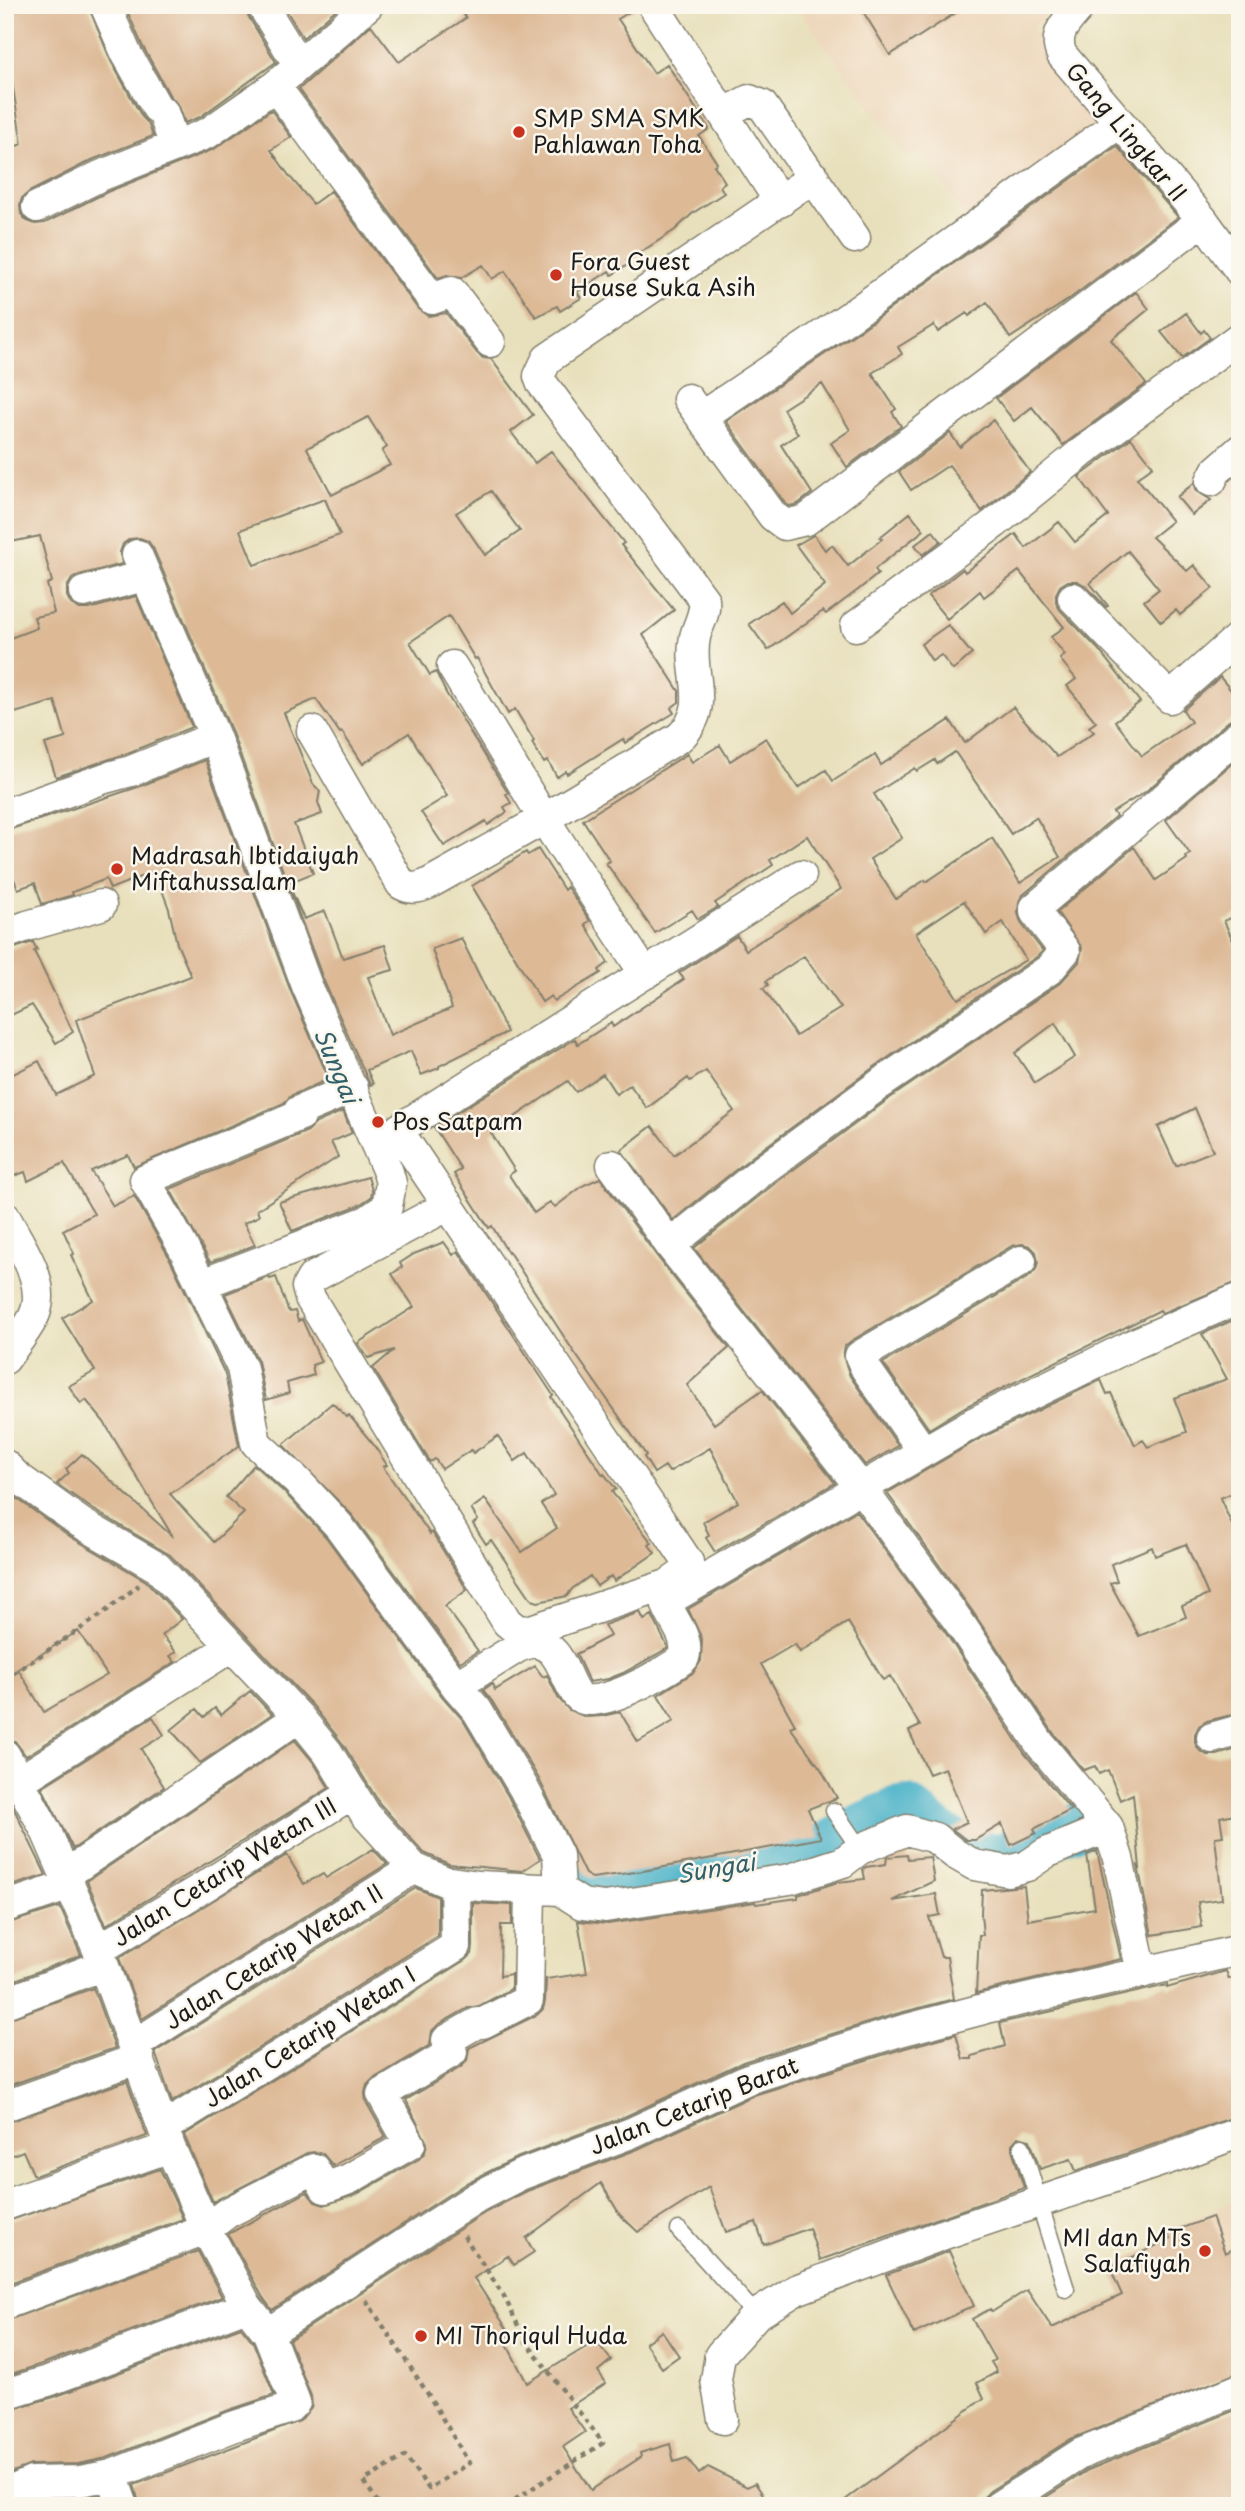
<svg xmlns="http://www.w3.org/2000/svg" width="1245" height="2511" font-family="'Playpen Sans',sans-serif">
<rect width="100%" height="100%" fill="#fbf7ec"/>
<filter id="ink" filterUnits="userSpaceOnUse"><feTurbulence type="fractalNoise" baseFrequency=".0143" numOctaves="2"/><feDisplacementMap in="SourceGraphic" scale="14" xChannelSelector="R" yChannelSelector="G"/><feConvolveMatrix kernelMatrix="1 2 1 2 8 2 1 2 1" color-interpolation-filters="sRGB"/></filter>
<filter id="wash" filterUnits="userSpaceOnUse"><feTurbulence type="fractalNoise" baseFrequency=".00686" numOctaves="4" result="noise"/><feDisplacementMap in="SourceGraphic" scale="28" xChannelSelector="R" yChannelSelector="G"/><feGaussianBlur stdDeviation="1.57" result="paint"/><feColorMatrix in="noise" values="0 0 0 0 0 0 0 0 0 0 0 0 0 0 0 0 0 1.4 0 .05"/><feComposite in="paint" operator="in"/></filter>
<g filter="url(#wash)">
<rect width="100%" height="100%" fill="#e8e0bc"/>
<!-- built -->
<path fill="#edd7bb" d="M795 5H1057L1032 28 1106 118 970 224 921 151 908 158Z
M1240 453V514L1221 488Z
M1240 2198V2279L1194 2301 1161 2233Z"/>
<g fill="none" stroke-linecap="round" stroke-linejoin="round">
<!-- river -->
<path stroke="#4bb2c9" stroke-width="46" d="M853 1830 896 1810 907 1808 945 1838 984 1855 1002 1856 1030 1843 1086 1823
M583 1892 813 1852 845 1835"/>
</g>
<g id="blocks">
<!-- building -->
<path fill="#ddb996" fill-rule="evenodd" d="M40 5H88L111 61 142 117 148 123 153 136 92 160 29 192 22 198 20 205 21 214 27 221 35 224 45 223 107 192 214 149 271 110 291 137 271 150 290 177 313 204 331 191 418 309 428 316 446 313 477 353 483 358 491 359 533 415 511 432 535 463 551 451 624 543 621 545 674 610 643 635 679 691V702L671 708 674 713 625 743 623 739 567 774 566 771 557 777 548 761 544 763 532 743 534 741 515 709 508 714 477 658 475 659 449 616 410 642 430 675 436 672 446 693 508 793 506 794 511 803 504 807 507 812 488 825 486 821 444 846 421 812 447 796 409 733 363 764 342 732 340 733 316 699 284 713 313 784 320 791 318 802 322 814 294 824 313 873 288 883 304 919 325 911 343 958 385 945 393 970 368 977 390 1035 452 1008 432 949 461 938 507 1032 439 1066V1068L421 1075 411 1051 367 1070 373 1084 370 1085 323 979 231 730 153 548 148 541 140 538 130 539 123 544 120 552 122 564 79 575 72 579 67 587V596L71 604 80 609H89L136 596 192 727 125 754 56 777 45 744 66 738 55 701 5 716V640L37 628 34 617 54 613 47 584 52 582 40 536 11 542 5 517V150L22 144 11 76 5 77V13ZM368 417 387 447 382 451 390 465 332 495 307 448ZM491 491 520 531 485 555 456 513ZM325 499 340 535 254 565 240 530Z
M143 5H245L247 14 276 62 200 117 185 123 179 106 170 96 142 45 128 13Z
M283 5H341L303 38Z
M457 5H636V8L618 19 654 73 667 64 709 129 699 136 717 163 714 165 725 182 720 186 724 193 693 213 675 230 627 261 629 264 612 275 609 271 577 292 581 298 560 311 557 306 536 317 505 271 492 279 483 265 461 278 447 275 438 278 299 89 371 25 399 62 466 18Z
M859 5H968L890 55Z
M1117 146 1178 217 1068 300 1010 338 987 302 969 316 967 313 938 332 934 325 898 347 902 354 872 373 896 409 892 412 901 426 847 467 831 443 850 430 822 384 783 409 798 434 781 445 812 493 798 504 789 506 786 504 726 421 862 329Z
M1136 292 1149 309 1111 340 1146 384 1063 445 1032 407 1014 421 996 398Z
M1186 313 1201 333 1204 330 1210 338 1182 358 1161 332Z
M993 420 1030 472 982 511 949 465 911 490 899 472 950 433 960 447Z
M1131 438 1153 466 1137 478 1172 521 1152 537 1187 571 1194 565 1213 588 1180 615 1176 610 1161 622 1144 601 1159 589 1128 551 1090 583 1108 606 1106 607 1086 586 1077 581H1068L1060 586 1056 594V603L1060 610 1098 649 1140 702 1115 721 1142 756 1191 722 1183 710 1220 677 1240 701V717L1229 721 1145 792 1113 812 1116 816 1023 895 1019 901 1018 913 1021 923 1043 951 1038 956 870 1070 753 1156 673 1220 621 1150 652 1126 674 1155 734 1111 706 1071 690 1081 688 1078 647 1108 630 1085 616 1094 603 1074 576 1092 568 1081 491 1133 515 1171 509 1175 534 1213 550 1202 555 1207 584 1185 600 1178 656 1255 729 1348 687 1385 714 1424 762 1390 835 1483 715 1552 706 1538 709 1535 703 1522 738 1502 710 1448 669 1472 665 1466 654 1473 644 1457 646 1455 572 1349 509 1252 508 1253 492 1226 489 1228 454 1174 461 1169 434 1127 575 1039 578 1044 611 1023 613 1027 684 979 679 973 737 936 746 950 841 889 807 836 770 860 773 865 715 903 718 907 698 919 692 910 655 933 606 863 610 861 583 820 687 754 692 762 720 745 730 761 766 738 798 788 826 770 833 781 875 755 881 765 950 720 965 743 1013 707 1057 757 1094 732 1089 727 1096 722 1067 686 1076 679 1060 659 1065 655 1051 637 1064 627 1019 571 984 597 980 591 947 619 928 596 963 569 965 572 1016 534 1026 548 1059 522 1075 542 1108 516 1079 477ZM955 752 1011 834 1036 817 1060 857 1020 883 992 838 926 882 925 880 896 899 870 859 902 838 874 794 915 768 917 771 935 760 937 764ZM964 901 986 934 1003 922 1026 960 958 999 916 933ZM804 956 841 1008 796 1036 763 988 768 985 766 981Z
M1194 483 1197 491 1211 500 1192 515 1177 497Z
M910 513 924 530 875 569 878 574 858 590 826 614 823 611 768 650 749 624 782 601 790 613 825 585 796 545 814 535 825 550 832 545 848 566 882 539 880 537Z
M933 531 941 541 923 555 915 545Z
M948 625 972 654 953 670 941 655 932 661 921 644Z
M205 760 291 992 329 1079 292 1095 284 1103 134 1167 128 1155 91 1171 113 1206 134 1196 168 1255 225 1374 239 1446 170 1494 214 1542 244 1513 226 1497 254 1465 285 1493 326 1537 442 1696 463 1720 508 1796 540 1859 522 1871 449 1864 424 1853 380 1804 343 1744 313 1706 170 1555 91 1508 57 1484 69 1473 66 1469 82 1454 173 1537 104 1422 86 1400 81 1404 69 1386 95 1371 62 1318 93 1300 71 1255 74 1254 63 1230 94 1214 64 1163 28 1181 25 1172 5 1179V1078L39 1061 56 1095 95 1076 76 1020 191 976 177 944 169 909 155 871 110 889 106 879 72 892 73 895 42 904 35 883 18 889 10 869 5 871V831L138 787Z
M1236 760 1240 765V914L1224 921 1240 956V1281L1162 1313 1160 1310 965 1407 929 1429 883 1363 1030 1276 1036 1269 1038 1262 1036 1252 1030 1246 1022 1244 1012 1246 851 1341 845 1346 843 1356 850 1376 898 1446 865 1465 694 1248 774 1184 890 1098 1060 983 1079 962 1082 948 1057 912 1134 847 1156 880 1187 859 1186 857 1190 854 1166 820ZM1055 1023 1075 1057 1035 1083 1015 1053ZM1195 1108 1213 1151 1176 1166 1158 1127Z
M538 849 564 890 567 887 590 921 585 924 608 963 599 970 601 973 554 1001 551 996 542 1002 472 886 526 852 528 855Z
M33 942 37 950 34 951 73 1032 56 1043 32 1005 5 1018V951Z
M343 1111 352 1133 331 1142 338 1157 257 1210 259 1216 244 1223 255 1245 210 1262 170 1189 308 1131 316 1123Z
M368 1177 372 1190 371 1197 359 1205 292 1231 279 1202Z
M444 1242 453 1255 458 1251 553 1395 551 1397 603 1475 604 1474 616 1489 612 1492 652 1543 649 1545 655 1553 614 1581 611 1576 597 1586 590 1576 572 1589 567 1596 538 1602 532 1600 491 1540 486 1544 473 1524 478 1520 471 1509 485 1499 522 1552 557 1528 541 1504 554 1495 527 1453 515 1461 498 1436 473 1453 471 1450 442 1469 435 1459 430 1462 373 1368 394 1350 368 1358 358 1343 414 1307 392 1274 402 1267 400 1263 414 1254Z
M269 1277 270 1279 276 1277 288 1310 290 1312 295 1311 298 1321 302 1319 321 1362 312 1365 314 1375 287 1383 289 1393 266 1400 258 1361 225 1294Z
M1240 1317V1490L1220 1498 1240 1543V1713L1207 1721 1199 1726 1195 1734V1743L1199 1750 1207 1755H1217L1240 1748V1813L1220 1817 1223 1836 1215 1837 1222 1899 1198 1902 1202 1927 1152 1935 1138 1866 1140 1868 1133 1794 1120 1800 1108 1770 1099 1774 1095 1766 1084 1770 1054 1734 973 1612 887 1493 981 1438 1101 1380 1107 1394 1111 1393 1135 1445 1143 1440 1148 1447 1187 1432 1174 1398 1227 1379 1202 1334ZM1186 1544 1208 1595 1182 1606 1186 1617 1139 1636 1110 1583 1117 1581 1111 1564 1152 1547 1155 1556Z
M332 1403 347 1417 349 1415 373 1444 387 1465 383 1467 430 1534 432 1532 467 1590 445 1606 478 1651 460 1662 353 1516 283 1445Z
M5 1490 71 1537 146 1581 182 1619 162 1635 176 1652 170 1656 175 1662 26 1756 15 1741 5 1738ZM78 1631 107 1675 44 1712 18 1669Z
M856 1511 945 1632 1025 1754 1071 1810 1034 1829 1036 1833 1011 1845 1002 1824 975 1840H966L952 1829 967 1822 945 1768 929 1774 909 1731 920 1726 890 1676 883 1680 848 1622 800 1652 795 1644 761 1664 795 1725 790 1727 821 1769 837 1798 808 1809 821 1838 643 1871 592 1878 585 1874 539 1779 492 1701 483 1690 492 1684 495 1690 535 1666 543 1677 547 1675 558 1698 569 1710 586 1717 602 1716 620 1712 638 1742 674 1721 658 1695 694 1672 701 1661 702 1639 688 1609Z
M640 1612 644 1620 652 1615 668 1648 623 1673 608 1679 589 1682 576 1654 610 1636 604 1625Z
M250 1691 272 1714 200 1763 171 1730 197 1709 204 1717 215 1708 221 1715Z
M153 1717 164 1735 141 1749 164 1787 73 1849 42 1787Z
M295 1740 314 1763 329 1788 106 1925 87 1881Z
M12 1805 46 1875 5 1888V1810Z
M373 1849 387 1864 142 2019 119 1958 287 1855 304 1884 323 1874 326 1878Z
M1097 1851 1121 1959 976 1993 979 1935H983L981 1914 982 1890 1024 1886 1028 1920 1095 1908 1087 1855Z
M907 1855 908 1859 930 1857 934 1881 892 1901 936 1894 940 1915 929 1917 941 1957H947L954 1999 896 2014 743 2062 624 2117 514 2159 468 2182 272 2310 262 2296 228 2234 307 2192 315 2202 324 2205 355 2195 419 2159 425 2152 427 2143 406 2100 461 2067 467 2061 469 2048 537 2015 543 2009 545 2001 546 1979 587 1973 578 1921 608 1924 755 1902 756 1904 798 1898V1895L838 1882 865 1879 863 1869 866 1867 886 1864 887 1857Z
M416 1888 438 1897V1936L172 2102 155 2052Z
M473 1903 512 1905V1925H501L500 1976 511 1974V1989L479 2006 468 2008 438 2025 432 2031 430 2045 373 2079 367 2085 365 2093 366 2102 386 2137 333 2166 323 2154 315 2152 307 2153 213 2202 184 2135 466 1960 472 1954 473 1946Z
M60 1907 81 1955 5 1984V1924Z
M1226 1971 1229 1979 1240 1976V2115L1076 2171 1071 2159 1040 2169 1030 2140 1018 2137 1012 2144V2149L1024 2188 820 2260 809 2228 764 2245 756 2222 726 2232 709 2187 638 2232 620 2215 601 2183 526 2238 534 2252 514 2265 508 2256 474 2278 509 2332 504 2339 527 2383 596 2341 611 2360 598 2371 606 2383 568 2408 585 2432 563 2447 591 2490 641 2457 640 2453 670 2444 674 2462 687 2458 699 2474 708 2467 747 2487 755 2483 764 2496 783 2506H140L134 2485 300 2421 312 2406 311 2396 289 2340 486 2212 527 2191 638 2149 754 2095 905 2048 956 2034 963 2059H972V2056L1005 2046 1000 2023 1167 1985V1988Z
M93 1988 115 2048 5 2087V2020Z
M127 2081 147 2136 34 2176 23 2151 5 2158V2123Z
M160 2169 183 2219 5 2285V2222Z
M1212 2217 1225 2253 1240 2245V2372L1071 2439 990 2491 984 2497 982 2506H837L984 2398 977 2383 997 2372 991 2362 995 2360 972 2319 990 2309 992 2312 1027 2290 1052 2328 1122 2295 1110 2268 1170 2239 1168 2233Z
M198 2251 222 2297 42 2364 5 2376V2321Z
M949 2251 974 2306 914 2334 886 2275Z
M241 2327 253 2342 274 2395 229 2410 107 2458 78 2464 31 2465 5 2475V2411L54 2397Z
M662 2331 679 2356 662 2368 645 2343Z
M1240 2408V2506H1032L1088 2470Z
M101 2495 104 2506H22L36 2499 80 2498Z"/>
</g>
</g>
<g filter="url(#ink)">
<use href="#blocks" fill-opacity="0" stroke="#827e6c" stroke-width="2"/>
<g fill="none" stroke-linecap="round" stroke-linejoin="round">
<!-- service casing -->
<g stroke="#827e6c" stroke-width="19">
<path id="service" d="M834 1811 860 1849
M1022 2147 1066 2289
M679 2230 756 2315"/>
</g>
<!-- minor casing -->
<g stroke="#827e6c" stroke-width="33">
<path id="minor" d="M105 5 126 53 157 108 163 112 175 146
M262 5 298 64
M653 5 780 202
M1081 5C1067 21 1052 34 1062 55L1203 220 1240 271
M275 86 432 299 452 292 490 342
M723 114 749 100 762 105 855 238
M37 207 100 176 208 133 275 86 368 5
M688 399 773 516 785 525 806 520 1203 220
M701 417 852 315 1119 123
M1211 481 1216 471 1240 450
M137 555 215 737 307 986 388 1172 391 1183 387 1207 367 1221 202 1284
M84 592 144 576
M1073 598 1170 698 1240 636
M856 626 995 523 1081 453 1240 337
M452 666 544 819 645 974
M312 731 401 884C411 890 418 888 428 884L544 819 680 737C713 705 687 674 695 637 698 624 706 614 704 600L541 382 539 376 547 359 814 177
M5 814 105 778 131 771 215 737
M5 934 27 926 101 905
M353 1088 299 1111 301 1115 145 1180 183 1247 242 1368 256 1443 297 1481 339 1526 456 1686 477 1710 523 1787 558 1855 560 1890
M612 1165 670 1245 861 1488 959 1622 1040 1744 1108 1827 1118 1858 1142 1973
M449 1205 312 1278 307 1287 310 1298 507 1622 517 1630 528 1631 667 1585 686 1572 688 1562 399 1132V1129L801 875
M5 1217C20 1246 50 1285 33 1318 25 1333 14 1346 5 1359
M670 1245 763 1170 880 1084 1050 969 1065 951 1035 912V908L1240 734
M923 1451 866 1369 860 1356 1021 1261
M5 1465 17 1477 81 1523 157 1567 299 1717 328 1753 366 1815 414 1868 444 1881 479 1886 560 1890 582 1904 605 1907 790 1879 843 1862 860 1849 907 1830 935 1838 955 1854 974 1865 1008 1871 1027 1866 1046 1853 1108 1827
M456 1686 518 1647 535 1641C541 1644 549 1647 553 1652 564 1664 567 1682 577 1695 593 1715 667 1671 684 1658 690 1637 674 1624 667 1605L672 1598 973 1423 1134 1344 1240 1298
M1212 1738 1240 1730
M5 1755 46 1831 98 1950 170 2147 206 2229 247 2306 268 2333 295 2402 288 2409 235 2426 112 2475 80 2481 32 2482 5 2494
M21 1780 231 1647
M65 1875 299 1717
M5 1907 70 1885
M98 1950 202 1888 353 1793
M5 2003 103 1965
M134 2045 414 1868
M5 2106 139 2058
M163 2128 456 1946 455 1883
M5 2205 170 2147
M5 2304 206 2229 227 2213 309 2171 314 2169 325 2188 349 2179 410 2144 382 2094 452 2052 447 2040 477 2023H483L528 2000 530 1889
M268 2333 477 2197 520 2175 631 2133 748 2079 900 2031 987 2008 1240 1950
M5 2394 48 2381 247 2306
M723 2419 716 2380 720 2355 756 2315 796 2290 947 2233 1188 2152 1240 2132
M112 2475 123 2506
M999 2506 1080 2454 1240 2389"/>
</g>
<!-- path -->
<path stroke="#827e6c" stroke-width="4.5" stroke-dasharray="5 5" stroke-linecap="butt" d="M5 1679 101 1615 139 1585
M464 2236 504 2296 526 2342 603 2443 505 2506
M366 2300 428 2394 469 2463 429 2489 405 2456 364 2481 380 2506"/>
<!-- service -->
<use href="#service" stroke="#fff" stroke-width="16"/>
<!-- minor -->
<use href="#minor" stroke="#fff" stroke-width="30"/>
</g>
</g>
<!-- markers -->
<g fill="#c8321e" stroke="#fbf7ec" stroke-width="2.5">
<circle cx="519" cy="132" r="7"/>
<circle cx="556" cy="275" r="7"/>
<circle cx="117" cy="869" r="7"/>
<circle cx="378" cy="1122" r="7"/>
<circle cx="1205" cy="2251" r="7"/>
<circle cx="421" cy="2336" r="7"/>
</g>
<g text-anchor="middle" stroke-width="5" stroke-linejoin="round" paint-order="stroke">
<!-- poi labels -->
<g font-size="23" fill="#1c1c1c" stroke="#fbf7ec" text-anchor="start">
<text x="533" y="127">SMP SMA SMK<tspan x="533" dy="26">Pahlawan Toha</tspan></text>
<text x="570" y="270">Fora Guest<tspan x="570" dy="26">House Suka Asih</tspan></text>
<text x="131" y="864">Madrasah Ibtidaiyah<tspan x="131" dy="26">Miftahussalam</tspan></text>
<text x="392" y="1130">Pos Satpam</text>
<text x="1191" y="2246" text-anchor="end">MI dan MTs<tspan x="1191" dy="26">Salafiyah</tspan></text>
<text x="435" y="2344">MI Thoriqul Huda</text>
</g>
<!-- street labels -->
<g font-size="23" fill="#1c1c1c" stroke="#fbf7ec">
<text transform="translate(1126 132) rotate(50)" y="8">Gang Lingkar II</text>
<text transform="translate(225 1872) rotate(-32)" y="8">Jalan Cetarip Wetan III</text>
<text transform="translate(274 1957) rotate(-32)" y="8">Jalan Cetarip Wetan II</text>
<text transform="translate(310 2037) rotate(-32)" y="8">Jalan Cetarip Wetan I</text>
<text transform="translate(694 2106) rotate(-22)" y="8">Jalan Cetarip Barat</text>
</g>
<!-- water labels -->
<g font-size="24" font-style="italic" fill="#31606a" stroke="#fbf7ec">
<text transform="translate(336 1066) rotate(67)" y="8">Sungai</text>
<text transform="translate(716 1869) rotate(-10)" y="8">Sungai</text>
</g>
</g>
<!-- margin -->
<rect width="1245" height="2511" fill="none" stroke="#fbf7ec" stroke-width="28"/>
</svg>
